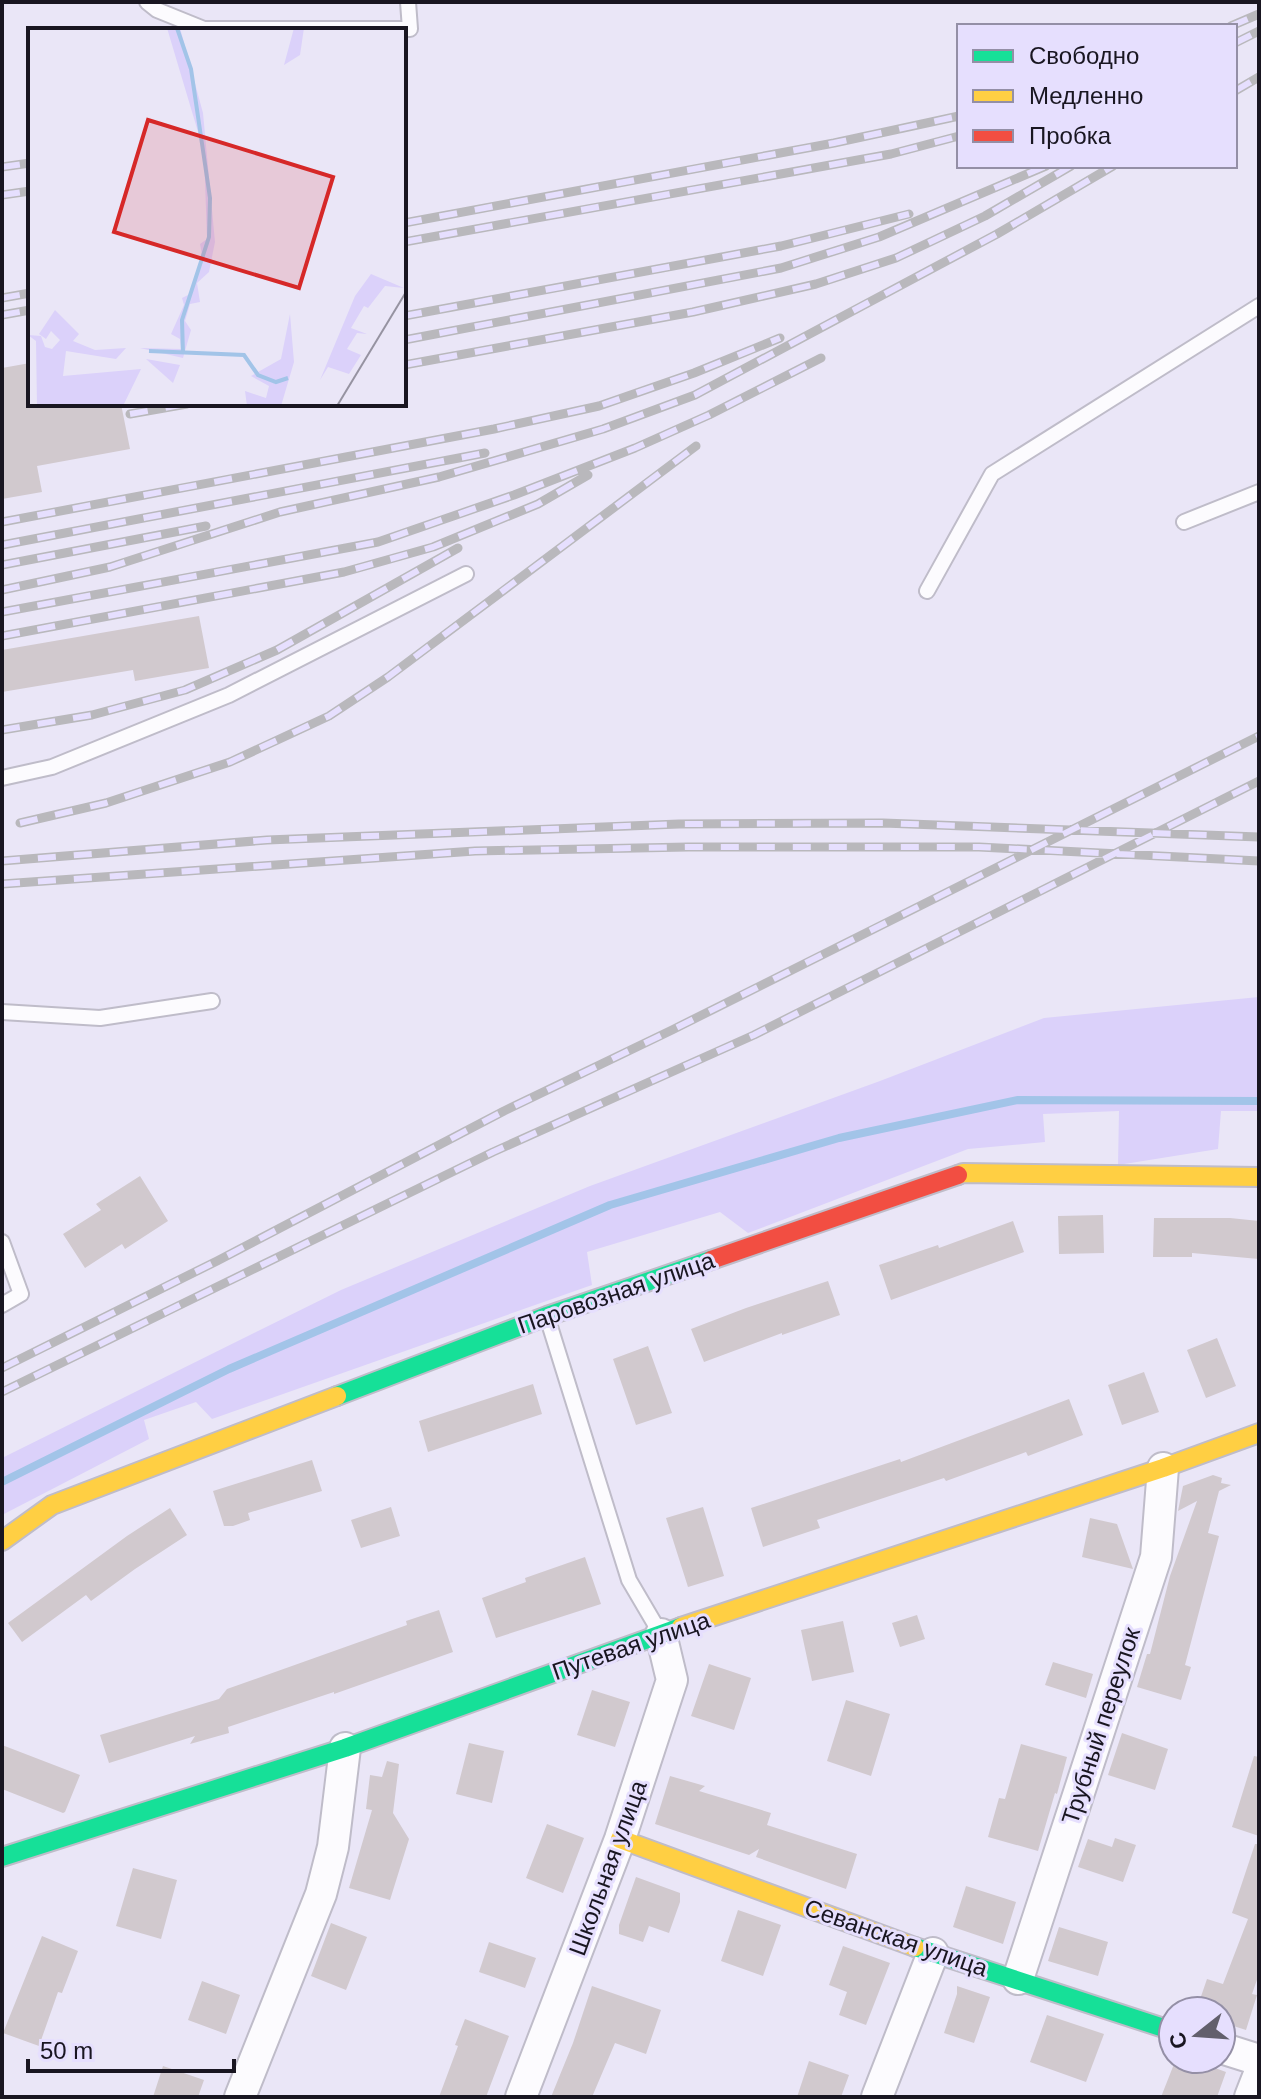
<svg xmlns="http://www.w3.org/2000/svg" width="1261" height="2099" font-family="Helvetica,sans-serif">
<rect width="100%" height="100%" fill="#eae6f7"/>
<!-- green -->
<path fill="#dbd1fa" d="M1259 997V1111H1221L1218 1149 1118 1165 1119 1111 1043 1114 1045 1142 968 1149 748 1233 720 1212 587 1252 592 1285 212 1419 196 1402 144 1420 149 1439 2 1515V1458L341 1290 590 1186 880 1081 1044 1018Z"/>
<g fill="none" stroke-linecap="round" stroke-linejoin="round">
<!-- stream -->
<path stroke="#a2c4e8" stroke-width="8" d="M2 1482 229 1369 610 1205 839 1138 1018 1100 1259 1101"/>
</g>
<!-- building -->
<path fill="#d1c9ce" d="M30 363V404H121L130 449 37 466 42 492 2 499V368Z
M199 616 209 668 135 681 133 670 2 692V650Z
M140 1176 168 1221 125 1249 122 1244 85 1268 63 1234 101 1210 96 1204Z
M1103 1215 1104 1253 1059 1254 1058 1216Z
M1154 1218H1230L1259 1221V1259L1192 1253V1257H1153Z
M1013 1221 1024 1252 891 1300 879 1265 938 1245 939 1248Z
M828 1281 840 1315 782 1335V1333L704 1362 691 1329 746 1308Z
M1217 1338 1236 1386 1206 1398 1187 1350Z
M648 1346 672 1413 636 1425 613 1359Z
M1144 1372 1159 1412 1122 1425 1108 1385Z
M533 1384 542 1414 428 1452 419 1421Z
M1069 1399 1083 1435 1028 1456 1026 1452 946 1481 944 1478 817 1520 820 1528 763 1547 751 1508 900 1459 901 1462Z
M312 1460 322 1491 248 1513 250 1520 233 1526H224L213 1491Z
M1213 1475 1222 1478 1221 1483 1231 1485 1219 1491 1208 1533 1219 1536 1185 1665 1191 1667 1181 1700 1137 1687 1147 1654H1150L1170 1576 1197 1501 1178 1511 1183 1486Z
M391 1507 400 1536 361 1548 351 1520Z
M703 1507 724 1576 688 1587 666 1518Z
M170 1508 187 1535 135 1569 91 1601 86 1595 22 1642 8 1623 127 1536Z
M1090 1518 1117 1524 1133 1569 1082 1557Z
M585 1557 601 1604 496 1638 482 1598 526 1582 525 1578Z
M439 1610 453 1652 334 1694V1692L228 1727 229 1733 190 1744 195 1736 109 1763 100 1735 219 1699 227 1689 407 1625 406 1621Z
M917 1615 925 1639 900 1647 892 1623Z
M843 1621 854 1672 812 1681 801 1630Z
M1053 1662 1093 1674 1086 1698 1045 1685Z
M709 1664 751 1678 734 1730 691 1716Z
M592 1690 630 1702 615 1747 577 1735Z
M846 1700 890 1714 871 1776 827 1761Z
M1122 1733 1168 1749 1155 1790 1108 1775Z
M469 1743 504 1751 492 1803 456 1794Z
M1021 1744 1067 1757 1057 1794 1055 1793 1038 1851 988 1837 999 1798 1005 1799Z
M2 1745 80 1775 65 1812 63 1813 2 1789Z
M1254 1756 1259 1757V1836L1232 1827Z
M387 1761 399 1764 393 1813 409 1839 390 1900 349 1888 372 1810 366 1809 370 1775 382 1777Z
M670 1776 705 1786 699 1791 771 1813 767 1825 857 1854 846 1889 756 1857 759 1849 749 1855 655 1824Z
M547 1824 584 1838 563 1893 526 1878Z
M1115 1838 1136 1845 1123 1882 1078 1867 1088 1839 1112 1847Z
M1255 1844H1259V1974L1252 1994 1257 1995 1246 2030 1221 2022V2011H1196L1207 1979 1223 1984 1248 1919 1232 1913Z
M133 1868 177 1880 161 1939 116 1926Z
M636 1877 680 1893V1902L669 1933 649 1926 643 1942 619 1934V1925Z
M966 1886 1016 1902 1003 1944 953 1927Z
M738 1910 781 1925 763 1976 721 1961Z
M331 1923 367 1937 346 1990 311 1976Z
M1059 1927 1108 1942 1098 1976 1048 1961Z
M42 1936 78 1951 62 1993 58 1992 39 2046 3 2033Z
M489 1942 536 1958 525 1988 479 1972Z
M843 1946 890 1963 866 2025 839 2015 847 1992 829 1985Z
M202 1981 240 1995 226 2034 188 2020Z
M592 1986 661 2010 646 2054 615 2043 592 2097H551L573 2043Z
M957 1986 990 1997 974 2043 944 2033 957 1994Z
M1047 2015 1104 2034 1086 2082 1030 2062Z
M465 2019 509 2036 486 2097H439L458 2046 455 2045Z
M1176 2059H1190L1226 2072 1217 2097H1161Z
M809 2061 849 2075 841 2097H797Z
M163 2066 204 2080 198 2097H153Z"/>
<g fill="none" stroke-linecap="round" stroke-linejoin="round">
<!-- lane casing -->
<g stroke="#bfbcc9" stroke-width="18">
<path id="lane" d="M147 2 157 10 204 29H410L408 2
M1184 522 1259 492
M927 591 992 474 1259 306
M2 778 52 767 229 695 466 574
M2 1012 100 1018 212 1001
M2 1242 21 1294 2 1305
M548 1320 629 1580 659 1631"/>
</g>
<!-- street casing -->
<g stroke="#bfbcc9" stroke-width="34">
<path id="street" d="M1018 1979 1156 1557 1163 1468
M1221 2048 1259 2060
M240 2097 321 1894 333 1847 345 1748
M521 2097 620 1839 672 1680 661 1634
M877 2097 933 1953
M1250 2097 1259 2074"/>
</g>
<!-- fast casing -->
<g stroke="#bfbcc9" stroke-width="22">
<path id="fast" d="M337 1396 547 1316 711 1260
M2 1857 345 1748 681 1627
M915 1947 1173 2031"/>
</g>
<!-- slow casing -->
<g stroke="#bfbcc9" stroke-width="22">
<path id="slow" d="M958 1175 963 1173 1259 1177
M2 1541 52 1505 337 1396
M681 1627 1163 1468 1259 1433
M620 1839 915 1947"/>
</g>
<!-- jam casing -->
<g stroke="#bfbcc9" stroke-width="22">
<path id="jam" d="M711 1260 958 1175"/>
</g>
<!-- lane -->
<use href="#lane" stroke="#fcfbfe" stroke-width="14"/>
<!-- street -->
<use href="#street" stroke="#fcfbfe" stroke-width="30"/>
<!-- fast -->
<use href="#fast" stroke="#16e098" stroke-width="18"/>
<!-- slow -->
<use href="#slow" stroke="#ffcf43" stroke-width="18"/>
<!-- jam -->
<use href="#jam" stroke="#f24e42" stroke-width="18"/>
<!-- rail casing -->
<g stroke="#b9b8bc" stroke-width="9">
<path id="rail" d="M1231 26 1259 14
M1235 43 1259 31
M1235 91 1259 77
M2 167 30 163
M2 195 30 191
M404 223 834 143 959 116
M404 242 891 154 959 136
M2 298 30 293
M2 315 30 310
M404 316 781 246 909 214
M404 340 781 268 879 237 1046 166
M404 365 693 312 816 284 896 258 985 216 1071 166
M130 414 187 404
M2 522 494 429 599 406 694 373 780 338
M2 545 485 453
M2 565 206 526
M2 590 110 567 280 512 439 477 603 429 695 395 997 234 1113 166
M2 612 378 542 514 495 635 448 709 415 821 358
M2 636 344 572 433 547 538 504 588 475
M2 730 92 715 185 690 277 650 458 548
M20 823 106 803 230 762 329 716 388 677 696 446
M2 861 267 840 679 824 883 823 1259 837
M2 884 475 851 688 847H979L1259 861
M2 1368 217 1261 504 1111 672 1030 1259 736
M2 1392 493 1152 754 1035 1259 781"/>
</g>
<!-- rail -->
<use href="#rail" stroke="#e6dffe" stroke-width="6" stroke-dasharray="18" stroke-linecap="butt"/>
</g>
<g text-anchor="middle" stroke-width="6" stroke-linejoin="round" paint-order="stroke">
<!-- street labels -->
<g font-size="24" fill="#191621" stroke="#e6dffe">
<text transform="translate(616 1293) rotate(-19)" y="8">Паровозная улица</text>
<text transform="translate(631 1646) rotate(-19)" y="8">Путевая улица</text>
<text transform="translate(1101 1726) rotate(-72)" y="8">Трубный переулок</text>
<text transform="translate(608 1868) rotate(-70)" y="8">Школьная улица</text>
<text transform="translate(896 1938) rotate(19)" y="8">Севанская улица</text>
</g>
</g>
<!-- overview -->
<g transform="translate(28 28)">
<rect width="378" height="378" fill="#eae6f7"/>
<path d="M139 0H152L175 85 187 214 181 244 169 255 172 274 162 276 157 293 163 302 155 330 112 320 153 321 152 311 143 306 156 277 154 270 162 266 174 227 172 216 179 211 176 124ZM266 0H276L272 27 256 37ZM343 246 376 260 357 258 340 280 336 278 323 300 339 306 329 305 319 321 333 327 321 346 300 339 292 352 327 268ZM27 282 51 306 45 313 67 322 98 320 88 331 38 323 35 348 113 341 95 378H9L8 313 0 307 13 308 17 319 24 321 32 312 23 303 18 311 11 306ZM262 286 266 334 253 378H219L217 363 238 370 241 358 223 348 253 331ZM118 331 152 337 145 355Z" fill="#dbd1fa"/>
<path fill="none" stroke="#a2c4e8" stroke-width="4" d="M149 0 163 41 182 170 181 209 154 292 155 326M121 323 216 327 230 347 248 354 260 350"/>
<path fill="none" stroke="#9693a1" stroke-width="2" d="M309 378 378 264"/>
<path fill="#d62828" fill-opacity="0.15" stroke="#d62828" stroke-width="4" d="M120 92 305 149 271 260 86 204Z"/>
<rect width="378" height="378" fill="none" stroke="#191621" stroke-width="4"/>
</g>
<!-- border -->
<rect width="1261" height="2099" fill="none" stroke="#191621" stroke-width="8"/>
<!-- legend -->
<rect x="957" y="24" width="280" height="144" fill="#e6dffe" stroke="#948fa6" stroke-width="2"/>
<rect x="973" y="50" width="40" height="12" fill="#16e098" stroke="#948fa6" stroke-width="2"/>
<text x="1029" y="64" font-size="24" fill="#191621">Свободно</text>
<rect x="973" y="90" width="40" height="12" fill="#ffcf43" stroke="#948fa6" stroke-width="2"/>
<text x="1029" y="104" font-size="24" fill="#191621">Медленно</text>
<rect x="973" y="130" width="40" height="12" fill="#f24e42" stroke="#948fa6" stroke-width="2"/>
<text x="1029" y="144" font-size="24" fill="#191621">Пробка</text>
<!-- north arrow -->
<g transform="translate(1197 2035) rotate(253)"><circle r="38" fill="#e6dffe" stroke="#948fa6" stroke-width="2"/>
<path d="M0-6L14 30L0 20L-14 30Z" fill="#625f6c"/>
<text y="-12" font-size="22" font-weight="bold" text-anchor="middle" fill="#191621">С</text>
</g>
<!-- scale -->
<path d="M28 2059v12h206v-12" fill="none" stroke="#191621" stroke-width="4"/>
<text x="40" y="2059" font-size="24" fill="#191621" stroke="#e6dffe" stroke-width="6" paint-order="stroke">50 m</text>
</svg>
